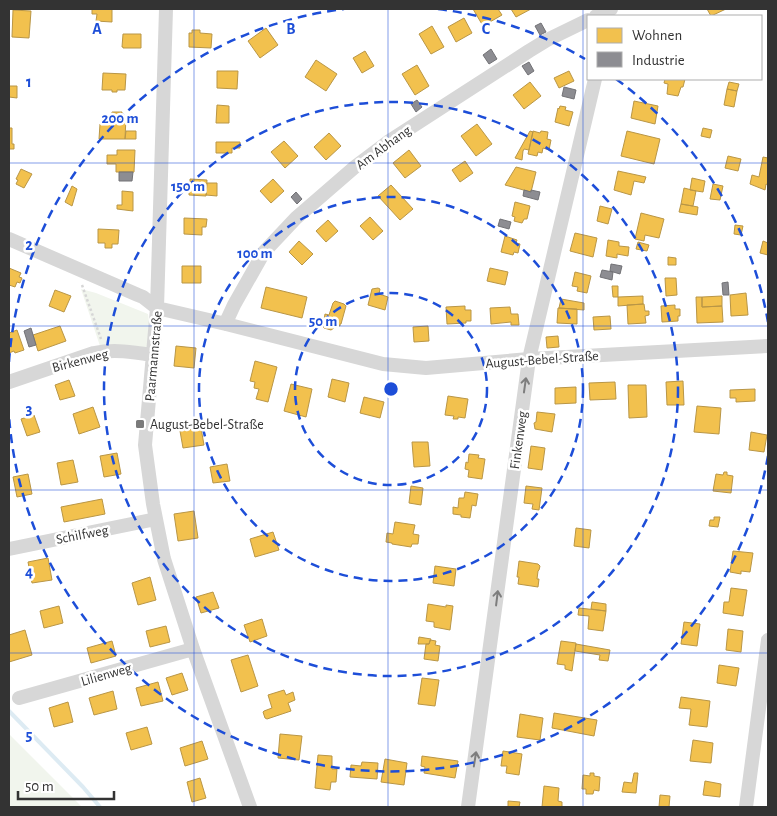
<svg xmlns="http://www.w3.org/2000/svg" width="777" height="816" font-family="'Alegreya Sans',sans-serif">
<rect width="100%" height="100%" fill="#fff"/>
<!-- green -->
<path fill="#f1f5ed" d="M81 289 96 293 148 314 149 322 148 346 144 348 100 346Z
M9 734 82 807H9Z"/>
<!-- homes -->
<path fill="#f2c14e" stroke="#b99646" d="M92 9H112V22L96 21 97 14H92Z
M473 9H498L502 15 483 26Z
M511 9H531L516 17Z
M707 9H726L711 16Z
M13 10 31 11 29 38 12 37Z
M464 18 472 33 456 42 448 27Z
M432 26 444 47 431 54 419 34Z
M266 28 278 45 260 58 248 41Z
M192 30H200V33L212 34 211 48 189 47V33H192Z
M123 34H141V48H123V47H122Z
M365 51 374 66 362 73 353 58Z
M316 60 337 74 326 91 305 77Z
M417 65 429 86 415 95 402 74Z
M217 71H238L237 89 217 88Z
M569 71 574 81 559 88 554 78Z
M103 73 126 74 125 90H117V92H112V90H102Z
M665 79H685L683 87H681L678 96 667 94 668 84 664 83Z
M530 82 541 96 524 109 513 95Z
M729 82 739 84 737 91 727 89Z
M9 86H17V98L9 97Z
M727 89 737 91 734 107 724 105Z
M634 101 658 106 655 124 631 118Z
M217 105 229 106V123H216Z
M560 106 566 107 565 110 573 112 569 126 555 122 558 108 559 109Z
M112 112H122V116L126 117 125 139H99L100 124H112Z
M477 124 492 144 476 156 461 136Z
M9 128H12V144H14V149H9Z
M703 128 712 130 710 138 701 136Z
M126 131H136V139H125Z
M530 131 533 132 529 150 524 149 523 151 522 160 515 158Z
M533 131 540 133 541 131 548 132 547 139 551 140 549 150 543 148 542 153 538 152 537 156 528 154Z
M627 131 660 139 654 164 621 156Z
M329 133 341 146 326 160 314 147Z
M284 141 298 156 285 168 271 152Z
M216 142H240V148H232V153H216Z
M117 150H135L134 172H116V164H107V155H117Z
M409 150 421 166 405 178 393 163Z
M728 156 741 159 738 171 725 168Z
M763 157 768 158V185L766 184 765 190 750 184 752 175 759 177Z
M465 161 473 173 460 182 452 170Z
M516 167 536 172 531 192 505 185Z
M21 169 32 174 24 188 16 184 18 180 16 179Z
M618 171 646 177 644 183 634 181 631 195 614 190Z
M692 178 705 181 703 192 690 190Z
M190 179 207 180 206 196 189 195V191H184L185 184H190Z
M273 179 284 191 271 203 260 191Z
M207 183H217V196L206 195Z
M713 184 723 186 720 200 710 199Z
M391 185 413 209 400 220 378 196Z
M72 186 77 189 72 206 65 202Z
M684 188 696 191 693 206 681 204Z
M122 191 133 192V211L117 209V205H122Z
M515 202 530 206 527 219H524L522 223 514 221 515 217 512 216Z
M681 204 698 207 697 215 679 212Z
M600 206 612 209 608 224 597 221Z
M641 213 664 219 659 238 645 235 644 241 635 239Z
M370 217 383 231 373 240 360 226Z
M184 218 207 219 206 227H202V235L184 234Z
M328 220 338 231 326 242 316 231Z
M735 225 743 226 741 235 734 234Z
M98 229 119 230 118 244H112V248H105V243H98Z
M575 233 597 238 593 257 570 251Z
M505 236 517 240 516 243 520 244 518 253 514 252 513 255 501 252Z
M608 240 619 242V246L629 247 628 256 617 254V258L606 256Z
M299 241 313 254 302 265 289 252Z
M763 241 768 243V255L760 253Z
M638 242 649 245 647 251 636 249Z
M668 257 676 258V265H668Z
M182 266H201V283H182Z
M9 268 21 273 19 277 22 278 20 283 17 282 15 287 9 285Z
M490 268 508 272 505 285 487 281Z
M575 272 591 276 587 293 577 291 578 287 572 286Z
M665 278H676L677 295 666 296Z
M612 286H618V297H613Z
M266 287 307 297 302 318 261 308Z
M378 288 380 289 379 294 388 297 385 310 368 305 372 289Z
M55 290 71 296 64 312 49 306Z
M746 293 748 315 731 316 730 295Z
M643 296V304L618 306V297Z
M722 296V306L702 307V297Z
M696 297H702V307L722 306 723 322 697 323Z
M561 299 584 303V310L559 308Z
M335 301 344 304 346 306 341 324H340V326L335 324 334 328 331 330 324 328 323 325 325 314 329 315 333 303Z
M644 304 645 311H649V315L645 316 646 323 628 324 627 305Z
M675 305V309H680V316H678V321L662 322 661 306Z
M465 306V310H471V321H466V323L447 324 446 307Z
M510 307 511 314H518L519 325H511V322L491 324 490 308Z
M558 308 577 309V324L557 323Z
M610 316 611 329 594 330 593 317Z
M60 326 66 341 38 351 33 335Z
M428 326 429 341 414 342 413 327Z
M17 330 24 350 15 353 14 351 9 353V333Z
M558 336 559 347 547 348 546 337Z
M176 346 196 348 194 368 174 366Z
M255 361 277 367 268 402 256 399 259 389 254 388 255 382 250 381Z
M332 379 349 383 345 402 328 397Z
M69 380 75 396 60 400 55 385Z
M683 381 684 405H667L666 382Z
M615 382 616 399 590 400 589 383Z
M291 384 312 389 306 417 284 411Z
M628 385H646L647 417 629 418Z
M576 387V403L555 404V388Z
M755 389V401L736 402V398H730V390Z
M448 396 468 399 465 418 458 417V419H453L454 416 445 415Z
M364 397 384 402 380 418 360 413Z
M697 406 721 408 719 434 694 432Z
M93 407 100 427 79 434 73 414Z
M537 412 555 414 552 432 535 429 534 423 536 422Z
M34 415 40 432 27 436 21 419Z
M201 428 204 445 183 448 180 431Z
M751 432 767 435 764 452 749 450Z
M412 442H428L430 466 414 467Z
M531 446 545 448 542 470 528 468Z
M117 453 121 474 104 477 100 456Z
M469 454 479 455 478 458 485 459 482 479 468 477 469 470 465 469 466 462 468 463Z
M73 460 78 482 61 485 57 463Z
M227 464 230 481 213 483 210 467Z
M724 472H727V475L733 476 731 493 713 491 716 474 723 475Z
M28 474 32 494 17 497 13 477Z
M411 486 423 488 421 505 409 503Z
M526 486 542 488 539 510 532 509 533 504 524 503Z
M465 492 478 494 476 506 472 505 470 518 461 517V515L453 514V507L458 508 459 498H464Z
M102 499 105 514 64 522 61 507Z
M194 511 198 538 178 541 174 514Z
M714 517H720L718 527 709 526 710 520H714Z
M395 522 415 525 413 534 419 535 418 544H412L411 547 392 544V543L386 542 387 533 393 534Z
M576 528 591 530 589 548 574 546Z
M273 532 279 550 255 557 250 539Z
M733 551 753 553 750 572 741 571V574L730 572Z
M48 558 52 580 32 583 28 562Z
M519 561 538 564 540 566 539 570 538 571 537 579H539L538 587 518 584 519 577H517Z
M435 566 456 569 454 586 433 583Z
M150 577 156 600 138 605 132 583Z
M731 588 747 590 743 616 723 613 724 602H729Z
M213 592 219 608 201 613 196 597Z
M592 602 606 604V611L591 609Z
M428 604 446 607V605L453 606 450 630 434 627V622L426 621Z
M59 606 63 623 44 628 40 611Z
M579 608 606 611 603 631 588 629 589 616 578 615Z
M262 619 267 636 250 642 244 625Z
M684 622 700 624 697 646 681 644Z
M166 626 170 642 150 647 146 631Z
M728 629 743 631 741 652 726 650Z
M25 630 32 655 9 662V635Z
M419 637 431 639 429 644H418Z
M430 640 436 641 435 645 440 646 438 661 424 659 426 644H429Z
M112 641 116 656 91 663 87 648Z
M561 641 576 643 572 671 565 669V665L557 664Z
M576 644 610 650 608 661 599 660 600 655 575 651Z
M248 655 258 686 241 692 231 660Z
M719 665 739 668 736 686 717 683Z
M182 673 188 690 172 695 166 678Z
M422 678 439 680 435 706 418 704Z
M158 682 163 701 141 706 136 688Z
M284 690 286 695 293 692 295 700 288 703 291 711 267 719 265 718 263 712 264 711 272 708 268 695Z
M113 691 117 709 94 715 89 698Z
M681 697 710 701 707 727 689 725 691 709 679 708Z
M68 702 73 722 54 727 49 708Z
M554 713 597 720 594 736 552 728Z
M520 714 543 718 540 740 517 737Z
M147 727 152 744 131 750 126 733Z
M280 734 302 736 299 760 278 758Z
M693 740 713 743 711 763 690 761Z
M202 741 208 759 185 766 180 748Z
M503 751 522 754 519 775 506 773 507 766H501Z
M318 755 332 756V769H337L336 782H331L330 790 315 788Z
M422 756 458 761 455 778 424 773 425 767 421 766Z
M385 759 407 763 404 785 381 782Z
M362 762 378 763 377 779 350 777 351 765 361 766Z
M590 773H594V776L600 777 599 791 594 790 593 794H586V789H582L583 775 590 776Z
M634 773H638L636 793 622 792 624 782 632 783Z
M200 778 206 798 192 802 187 782Z
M705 781 721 784 720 797 703 795Z
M544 786 559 788 558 801 562 802V807H542Z
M660 795 670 796 669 807H659Z
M508 801 520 802 519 807H508Z"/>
<!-- industry -->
<path fill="#8d8d92" stroke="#727276" d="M541 23 546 32 540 35 535 26Z
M491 49 497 59 489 64 483 55Z
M529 62 534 71 528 75 522 66Z
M564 87 576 90 574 99 562 96Z
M417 100 422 107 416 112 411 104Z
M119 172H133L132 181H119Z
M524 190 531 192V190L540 192 538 200 523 196Z
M296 192 302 199 297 204 291 197Z
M500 219 511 222 509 229 498 226Z
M611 264 622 266 620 274 610 271Z
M602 270 613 272 612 280 600 277Z
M728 282 729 295H723L722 283Z
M31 328 36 345 29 347 24 331Z"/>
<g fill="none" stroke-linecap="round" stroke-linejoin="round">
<!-- stream -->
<path stroke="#ddebf3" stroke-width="4" d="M9 711 83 787 100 807"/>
<!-- path -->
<path stroke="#d6d6d6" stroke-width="2.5" stroke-dasharray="2.5 2.5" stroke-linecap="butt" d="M82 285 101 339"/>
<!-- minor -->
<path stroke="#d7d7d7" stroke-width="14" d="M166 9 157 308 145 445 153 504 164 559 193 649 250 807
M596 16 611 9
M9 239 138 295 143 297 157 308 226 324 383 364 426 368 529 359 768 346
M226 324 228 318 234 305 264 252 296 218 356 166 388 142 529 51 547 40 588 20
M9 382 94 353C114 349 133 352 152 355
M9 549 156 519
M19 698 193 649
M468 807 529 359 595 79
M746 807 768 640"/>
</g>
<!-- one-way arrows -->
<defs><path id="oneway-shaft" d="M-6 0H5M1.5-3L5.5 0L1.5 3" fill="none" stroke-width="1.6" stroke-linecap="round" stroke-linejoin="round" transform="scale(1.25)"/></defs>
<g stroke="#7d7d7d">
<use href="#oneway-shaft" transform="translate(525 385) rotate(-82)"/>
<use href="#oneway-shaft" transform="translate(497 598) rotate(-83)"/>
<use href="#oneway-shaft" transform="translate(475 759) rotate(-81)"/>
</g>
<!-- grid -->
<path fill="none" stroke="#1d4ed8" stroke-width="1" stroke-opacity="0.55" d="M194 9V807M388 9V807M583 9V807M9 163H768M9 326H768M9 490H768M9 653H768"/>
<!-- distance rings -->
<g fill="none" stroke="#1d4ed8" stroke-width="2.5" stroke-dasharray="9 6">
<circle cx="391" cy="389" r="96"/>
<circle cx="391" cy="389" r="192"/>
<circle cx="391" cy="389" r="287"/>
<path d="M768 456A383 383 0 0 1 9 416M9 362A383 383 0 0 1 344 9M438 9A383 383 0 0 1 585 59M616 79A383 383 0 0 1 768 322"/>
</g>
<!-- markers -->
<rect fill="#7a7a7a" stroke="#fff" stroke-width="2" x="135" y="419" width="10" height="10" rx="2.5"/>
<g text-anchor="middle" stroke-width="5" stroke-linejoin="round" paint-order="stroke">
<!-- street labels -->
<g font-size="14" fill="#333" stroke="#fff">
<text transform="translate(383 147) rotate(-36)" y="5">Am Abhang</text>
<text transform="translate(153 356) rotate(-85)" y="5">Paarmannstraße</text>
<text transform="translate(542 359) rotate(-4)" y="5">August-Bebel-Straße</text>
<text transform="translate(80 360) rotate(-15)" y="5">Birkenweg</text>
<text transform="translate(518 440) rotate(-82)" y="5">Finkenweg</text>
<text transform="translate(82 534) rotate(-11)" y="5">Schilfweg</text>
<text transform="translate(106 674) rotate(-16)" y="5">Lilienweg</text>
</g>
<!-- poi labels -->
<g font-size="14" fill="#333" stroke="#fff" text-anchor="start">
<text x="150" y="429">August-Bebel-Straße</text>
</g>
</g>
<g font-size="16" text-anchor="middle" font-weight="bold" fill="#1d4ed8" stroke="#fff" stroke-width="5" stroke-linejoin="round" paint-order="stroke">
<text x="97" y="34">A</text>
<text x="291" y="34">B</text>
<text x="486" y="34">C</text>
<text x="29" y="87">1</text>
<text x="29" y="250">2</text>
<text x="29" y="414">3</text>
<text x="29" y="577">4</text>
<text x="29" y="740">5</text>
</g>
<circle cx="391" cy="389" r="8" fill="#1d4ed8" stroke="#fff" stroke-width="2.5"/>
<g font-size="15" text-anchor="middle" font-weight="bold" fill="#1d4ed8" stroke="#fff" stroke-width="5" stroke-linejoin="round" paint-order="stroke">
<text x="120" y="123">200 m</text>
<text x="188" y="191">150 m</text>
<text x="255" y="258">100 m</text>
<text x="323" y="326">50 m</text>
</g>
<!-- border -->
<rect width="777" height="816" fill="none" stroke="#333333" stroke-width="20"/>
<!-- legend -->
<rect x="587" y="15" width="175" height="65" fill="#ffffff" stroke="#adadad"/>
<rect x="597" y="28" width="25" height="15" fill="#f2c14e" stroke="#adadad"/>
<text x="632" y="40" font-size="15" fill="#333333">Wohnen</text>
<rect x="597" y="52" width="25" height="15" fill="#8d8d92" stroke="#adadad"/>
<text x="632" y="65" font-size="15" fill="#333333">Industrie</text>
<!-- scale -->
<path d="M18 791v8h96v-8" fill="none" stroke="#333333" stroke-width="2.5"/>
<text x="25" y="791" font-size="15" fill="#333333" stroke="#ffffff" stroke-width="4" paint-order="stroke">50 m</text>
</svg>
